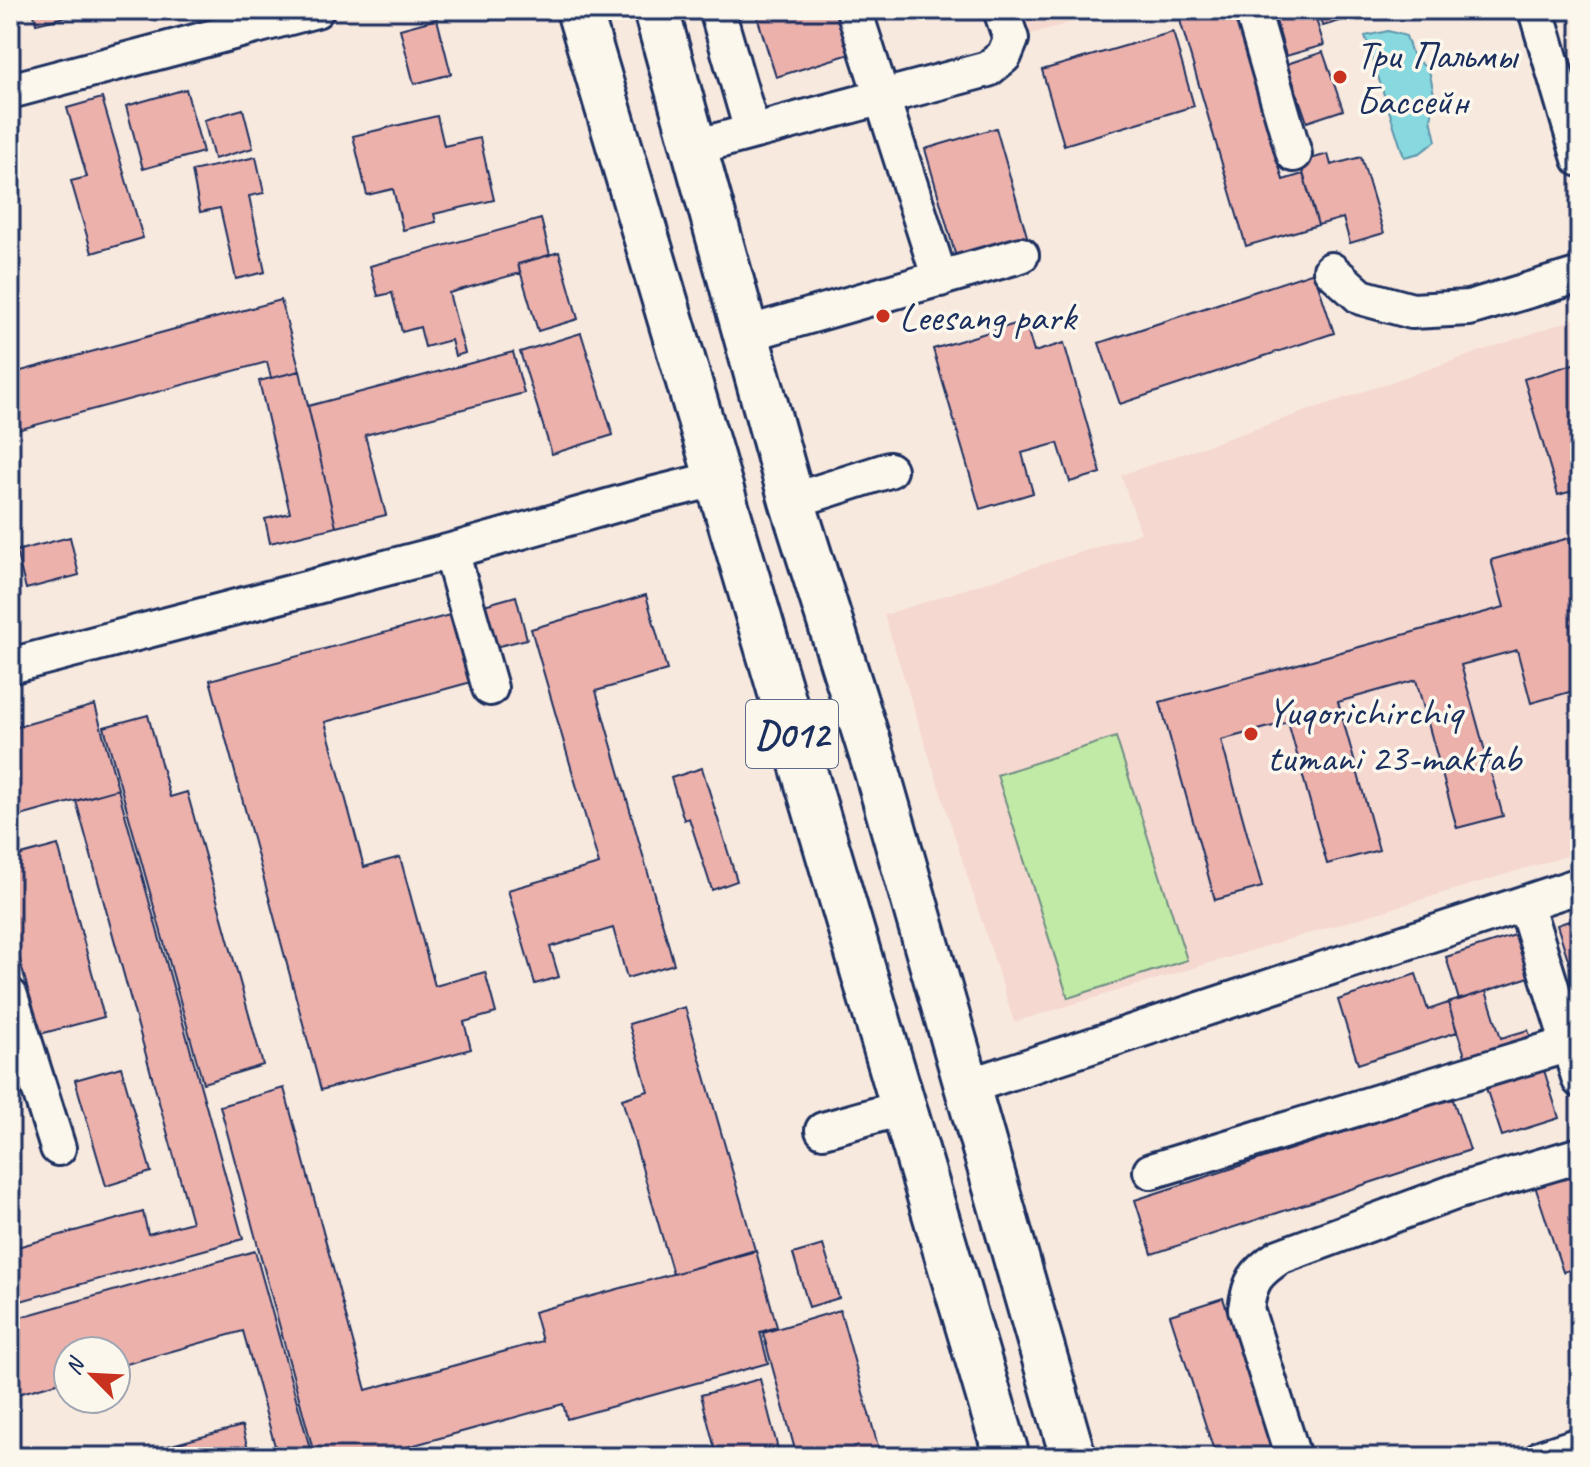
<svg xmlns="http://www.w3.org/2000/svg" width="1590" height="1467" font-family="Caveat,sans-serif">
<rect width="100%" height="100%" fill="#f8e9df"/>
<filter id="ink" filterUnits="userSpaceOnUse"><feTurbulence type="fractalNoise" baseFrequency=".0125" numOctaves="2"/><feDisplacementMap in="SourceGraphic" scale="16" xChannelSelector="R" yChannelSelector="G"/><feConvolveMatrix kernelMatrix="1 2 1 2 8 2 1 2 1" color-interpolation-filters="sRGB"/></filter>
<g filter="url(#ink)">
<!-- built -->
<path fill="#f5d8d0" d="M1017 10H1115L1024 36Z
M1580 317V852L1014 1022 884 615 1141 533 1121 475Z"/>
<!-- green -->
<path fill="#c0eaa6" stroke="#6e8c82" stroke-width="2" d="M1116 737 1187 960 1068 998 997 775Z"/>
<!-- water -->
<path fill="#88d9df" stroke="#5c95ab" stroke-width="2" d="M1388 31 1406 36 1413 57 1429 70 1435 99 1431 119 1436 141 1420 153 1404 157 1365 36Z"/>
<!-- building -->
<path fill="#edb1ac" stroke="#1b2f5e" stroke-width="2" d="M33 10H85L86 12 36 24Z
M755 10H840L853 53 776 77Z
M1177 10H1234L1283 180 1303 174 1318 225 1246 246Z
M1273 10H1313L1324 45 1286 56Z
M1318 10H1377L1323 26Z
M437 19 451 74 414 84 400 29Z
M1173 32 1194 106 1064 145 1042 70Z
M1323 52 1343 110 1307 122 1287 64Z
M186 89 203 152 143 169 126 106Z
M102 98 143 238 92 253 71 181 87 177 67 108Z
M243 109 253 148 214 159 204 120Z
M437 116 444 146 480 138 494 200 434 214 436 222 403 230 393 189 367 195 353 136Z
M996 128 1031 250 960 271 925 149Z
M1328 154 1331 165 1361 157 1384 233 1350 243 1343 218 1318 225 1300 162Z
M256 157 264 193 249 196 265 272 236 279 220 208 200 212 192 171Z
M541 219 550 255 518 264 520 273 449 293 465 353 455 356 451 340 425 347 420 327 402 332 392 293 378 296 370 266Z
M559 252 578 319 538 331 518 264Z
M1314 272 1334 333 1120 404 1099 343Z
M281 300 300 371 271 378 267 362 10 432V374Z
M1025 321 1034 352 1064 343 1101 473 1070 482 1058 443 1022 453 1033 493 980 509 933 349Z
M10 326 19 360 10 362Z
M581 333 613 435 552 454 520 352Z
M513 352 524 393 365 435 386 515 336 527 308 406Z
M1580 362V489L1558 495 1524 379Z
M300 371 336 527 270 543 265 519 290 513 259 381Z
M70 537 79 575 26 589 16 551Z
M1569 538 1580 576V689L1531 703 1517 650 1461 665 1503 816 1457 828 1416 680 1338 702 1379 850 1327 864 1288 722 1221 740 1262 887 1215 900 1160 702 1504 607 1491 560Z
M646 595 667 670 596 691 674 964 627 978 613 928 550 947 559 977 535 984 508 890 599 864 531 629Z
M516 596 527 639 495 647 484 605Z
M457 613 475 681 325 722 364 867 400 857 435 986 485 972 496 1013 464 1022 471 1049 321 1090 210 680Z
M95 705 118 789 10 819V729Z
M148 715 170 797 187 792 263 1065 203 1083 104 727Z
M702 768 737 881 712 890 689 818 684 820 671 778Z
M118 789 243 1239 10 1304V1249L143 1212 148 1234 192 1222 76 801Z
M58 845 104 1017 40 1034 10 924V858Z
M1580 917V983L1576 984 1557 925Z
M1515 935 1529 977 1459 1000 1446 957Z
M1416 974 1428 1010 1448 1003 1457 1032 1358 1064 1338 1000Z
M1486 991 1501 1038 1528 1030 1533 1043 1468 1065 1448 1003Z
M685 1007 755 1250 673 1274 622 1099 648 1091 629 1024Z
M121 1067 151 1172 106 1186 75 1080Z
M1543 1067 1559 1118 1502 1136 1485 1085Z
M284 1088 366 1390 542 1341 534 1312 756 1251 777 1327 760 1332 768 1363 567 1419 563 1404 371 1457H315L220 1106Z
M1452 1097 1470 1150 1152 1254 1135 1200Z
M1579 1172 1580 1267 1563 1272 1535 1186Z
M823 1245 839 1298 809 1307 793 1254Z
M255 1251 311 1452 294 1457H278L243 1331 116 1367V1351H68V1380L14 1395 10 1381V1320Z
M1223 1298 1274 1457H1216L1170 1315Z
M840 1310 881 1457H797L763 1333Z
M760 1379 780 1457H717L701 1395Z
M242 1426 250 1457H127Z"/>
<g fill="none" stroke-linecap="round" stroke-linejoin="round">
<!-- minor casing -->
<g stroke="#1b2f5e" stroke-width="40">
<path id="minor" d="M717 10 752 131
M854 10 940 279
M1254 10V16L1294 154
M1536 10 1580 159
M10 91 316 10
M695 147 988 69 1004 56 1011 39 1001 10
M1331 270 1361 297 1412 311 1469 308 1580 275
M746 334 1021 255
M792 501 889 470
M451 551 490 688
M10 666 451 551 639 498 716 479
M1525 903 1580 1080
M10 996 58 1148
M966 1087 1580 885
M823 1130 905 1107
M1151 1171 1569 1044
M1293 1457 1246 1309C1250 1281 1255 1273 1279 1257L1455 1192 1580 1155
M1543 1457 1580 1445"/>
</g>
<!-- highway casing -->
<g stroke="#1b2f5e" stroke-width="50">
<path id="highway" d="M579 10C720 493 867 974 1007 1457
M656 10 792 501 877 771 1073 1457"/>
</g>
<!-- minor -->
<use href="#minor" stroke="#fbf7ec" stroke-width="34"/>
<!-- highway -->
<use href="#highway" stroke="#fbf7ec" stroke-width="44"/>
</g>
</g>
<!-- markers -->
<g fill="#c8321e" stroke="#fbf7ec" stroke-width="3">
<circle cx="1340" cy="77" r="8"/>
<circle cx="883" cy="316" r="8"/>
<circle cx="1251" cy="734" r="8"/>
</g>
<g text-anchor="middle" stroke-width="7" stroke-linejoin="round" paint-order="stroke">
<!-- shield labels -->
<rect fill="#fbf7ec" stroke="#5e6b89" stroke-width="2" x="746" y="700" width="92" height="68" rx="6"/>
<g font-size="38" font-weight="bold" fill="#1b2f5e">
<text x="792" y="747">D012</text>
</g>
<!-- poi labels -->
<g font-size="40" fill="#1b2f5e" stroke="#fbf7ec" text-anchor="start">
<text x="1356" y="68">Три Пальмы<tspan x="1356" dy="46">Бассейн</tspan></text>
<text x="899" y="330">Leesang park</text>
<text x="1267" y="725">Yuqorichirchiq<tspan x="1267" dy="46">tumani 23-maktab</tspan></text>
</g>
</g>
<!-- margin -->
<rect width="1590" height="1467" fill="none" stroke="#fbf7ec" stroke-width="40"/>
<rect x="20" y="20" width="1550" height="1427" fill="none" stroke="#1b2f5e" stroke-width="3" filter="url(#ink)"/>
<!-- north arrow -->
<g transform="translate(92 1375) rotate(294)"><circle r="38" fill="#fbf7ec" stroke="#a1a7b3" stroke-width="2"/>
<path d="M0-6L14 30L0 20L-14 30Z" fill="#c8321e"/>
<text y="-12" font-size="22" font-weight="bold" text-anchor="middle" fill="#1b2f5e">N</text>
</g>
</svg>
